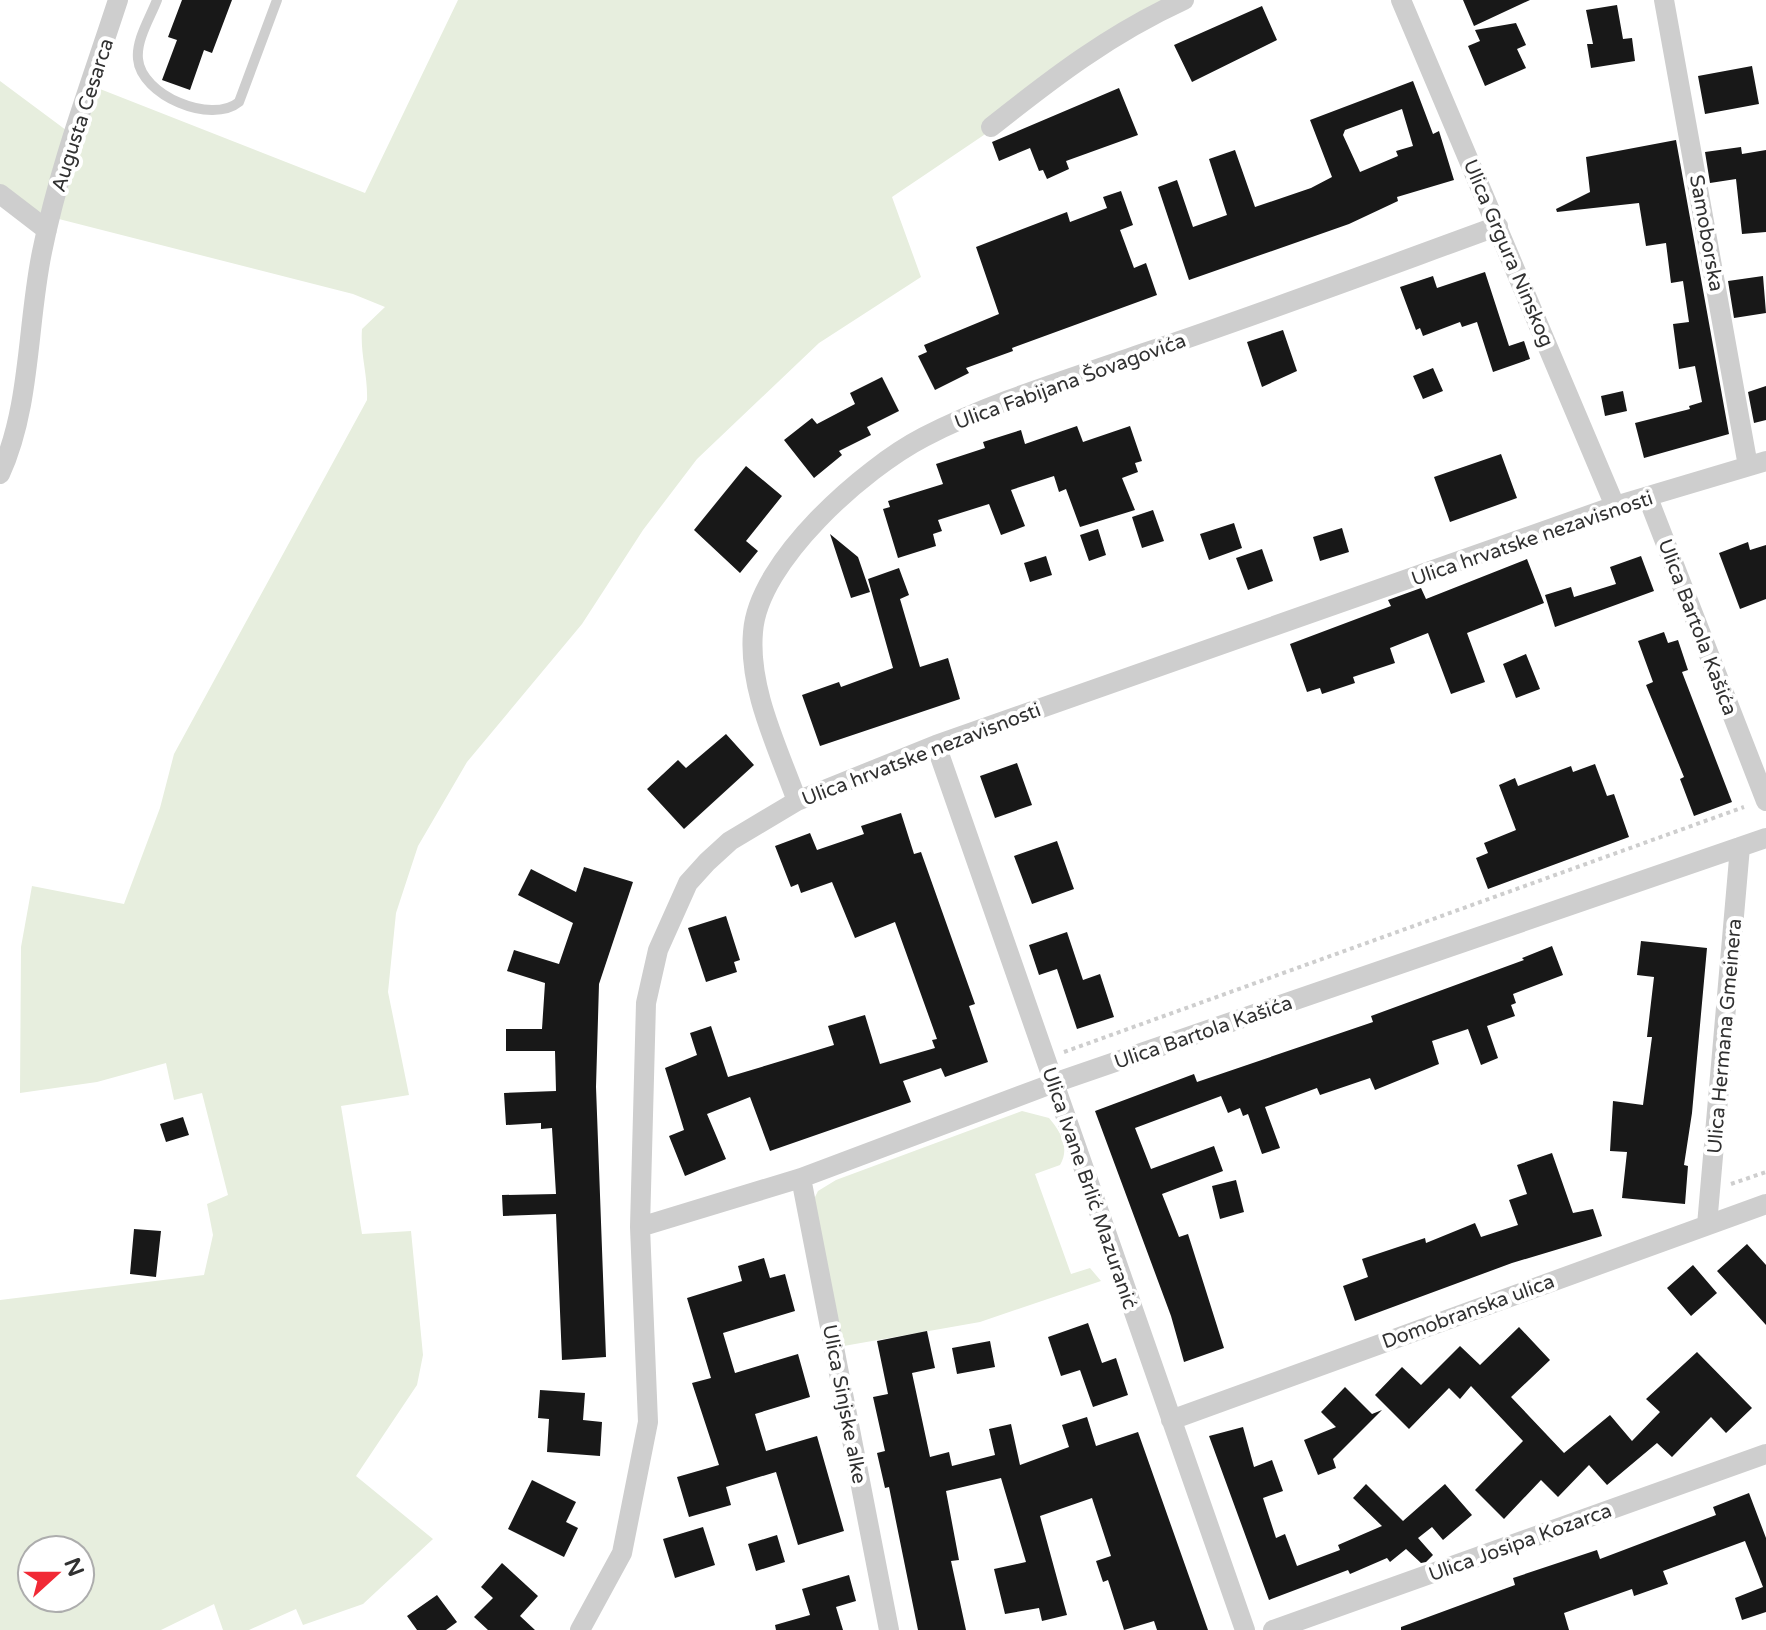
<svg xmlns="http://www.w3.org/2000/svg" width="1766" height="1630" font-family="'Varela Round',sans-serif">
<rect width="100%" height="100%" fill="#fff"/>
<!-- green -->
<path fill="#e7eede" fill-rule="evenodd" d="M458 0H1184L892 197 921 277 819 343 697 459 643 530 582 624 467 762 418 846 396 913 388 992 409 1095 341 1106 362 1234 411 1231 423 1355 417 1385 356 1476 433 1539 363 1604 303 1625 296 1609 249 1630H223L214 1604 161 1630H0V1300L204 1275 213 1235 207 1204 228 1195 202 1093 174 1100 166 1063 97 1082 20 1093 21 947 32 886 124 904 160 808 174 754 367 400C368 375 360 354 362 329L385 307 353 294 51 217 0 194V81L74 136 90 88 100 89 365 193ZM32 1550H80V1598H32Z
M1022 1111 1049 1118C1061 1132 1070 1148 1060 1165L1035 1174 1071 1274 1090 1268 1101 1281 980 1322 838 1347 813 1201 818 1191 836 1180Z"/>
<!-- building -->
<path fill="#181818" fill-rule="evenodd" d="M182 0H232L212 53 204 50 190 90 162 80 177 40 168 37Z
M1463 0H1530L1474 26Z
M1617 5 1623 39 1632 38 1635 61 1591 68 1587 44H1593L1586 10Z
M1262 6 1277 40 1192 82 1174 45Z
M1516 23 1526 45 1517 49 1526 68 1485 86 1468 46 1480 41 1475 30Z
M1752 66 1759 104 1705 114 1698 76Z
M1413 81 1433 134 1439 131 1454 180 1397 197 1398 201 1349 224 1189 280 1158 187 1177 180 1193 227 1227 215 1209 159 1235 150 1255 207 1311 188 1332 177 1310 120ZM1402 109 1413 146 1396 151 1398 156 1360 172 1343 135 1345 130Z
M1119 88 1138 135 1066 161 1069 169 1047 179 1043 170 1039 171 1030 148 999 161 992 142Z
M1676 140 1729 434 1644 458 1635 423 1690 409 1689 406 1702 402 1695 366 1679 369 1673 324 1689 322 1683 281 1671 283 1666 243 1646 246 1639 203 1557 212 1556 209 1590 192 1586 157Z
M1741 147 1742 154 1766 150V232L1742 234 1736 179 1710 183 1705 152Z
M1121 191 1133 225 1120 230 1134 268 1146 263 1157 295 1012 348 1013 351 966 368 969 373 935 390 918 356 927 352 924 345 999 314 976 247 1067 212 1070 222 1107 208 1103 197Z
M1485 272 1509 346 1524 341 1530 359 1493 372 1477 322 1462 327 1460 322 1423 336 1420 328 1416 330 1400 287 1433 276 1437 288Z
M1763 276 1766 313 1734 318 1728 281Z
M1283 330 1297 371 1262 387 1247 342Z
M1433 368 1443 391 1423 399 1413 376Z
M882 377 899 411 867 427 871 435 839 451 842 455 814 478 784 440 812 418 817 424 855 404 850 393Z
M1766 386V420L1754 423 1748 392Z
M1623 391 1627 411 1605 416 1601 396Z
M1077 426 1083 442 1130 426 1142 461 1135 463 1138 472 1122 478 1135 510 1080 527 1066 489 1059 492 1054 476 1011 490 1025 526 1001 535 989 504 938 520 942 531 933 534 936 546 898 558 883 509 890 507 888 501 943 484 936 464 985 448 983 442 1021 430 1025 444Z
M1501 454 1517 498 1450 522 1434 477Z
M746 466 782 496 746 541 758 551 740 573 694 530Z
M1153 510 1164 541 1142 548 1132 517Z
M1234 523 1242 548 1209 560 1200 534Z
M1342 528 1349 552 1320 561 1313 537Z
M1098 529 1106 555 1089 561 1080 535Z
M830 534 858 557 870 592 851 598Z
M1748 542 1750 550 1766 545V599L1740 609 1719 553Z
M1262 549 1273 581 1248 590 1236 558Z
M1046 556 1052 575 1030 582 1024 563Z
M1641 556 1654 591 1555 627 1545 595 1571 587 1574 597 1616 584 1610 567Z
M1527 559 1544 603 1467 633 1485 682 1451 694 1428 633 1390 648 1395 663 1353 677 1355 683 1322 694 1320 688 1307 692 1290 644 1391 606 1388 600 1421 588 1426 599Z
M899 568 909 595 900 599 920 667 948 658 960 699 820 746 802 695 839 682 841 687 893 668 868 579Z
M1664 632 1668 643 1678 640 1688 670 1682 672 1732 802 1694 816 1680 779 1684 777 1646 685 1653 682 1638 641Z
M1526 654 1540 689 1516 698 1503 664Z
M726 734 754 765 684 829 647 789 678 760 686 768Z
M1017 763 1032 805 995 818 980 776Z
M1595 764 1607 796 1614 794 1629 837 1488 889 1476 858 1488 853 1484 843 1516 830 1499 785 1515 778 1518 786 1571 766 1573 772Z
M901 813 914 854 921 852 975 1004 969 1006 988 1062 945 1077 941 1068 903 1081 911 1102 770 1151 750 1097 707 1114 726 1159 685 1176 669 1136 684 1130 665 1068 697 1055 690 1033 711 1026 728 1077 834 1045 828 1026 865 1015 880 1064 935 1048 932 1040 937 1039 895 922 855 938 832 882 801 893 798 884 791 887 775 846 810 833 817 850 864 834 861 826Z
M1057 841 1074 889 1032 904 1014 856Z
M584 867 633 882 599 984 596 1087 606 1357 562 1360 556 1214 503 1216 502 1195 556 1194 552 1128 541 1129V1123L506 1125 504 1093 556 1091 555 1051H506V1029H542L545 983 507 971 514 950 559 964 573 923 518 895 531 869 576 892Z
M726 916 740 960 734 962 737 972 706 982 688 928Z
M1067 932 1083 980 1100 974 1114 1017 1077 1029 1057 969 1039 975 1029 945Z
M1641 941 1707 948 1692 1113 1684 1165 1688 1166 1685 1204 1622 1198 1627 1152 1610 1151 1613 1101 1643 1105 1652 1037H1647L1654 977 1637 975Z
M1552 946 1563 975 1513 994 1516 1003 1511 1005 1515 1016 1487 1026 1498 1058 1481 1065 1468 1029 1432 1041 1439 1064 1375 1090 1370 1078 1320 1095 1317 1088 1265 1107 1280 1148 1262 1154 1248 1114 1243 1116 1240 1108 1228 1113 1221 1096 1135 1128 1151 1169 1214 1146 1223 1171 1162 1194 1179 1237 1188 1234 1224 1348 1184 1362 1171 1316 1095 1111 1194 1074 1197 1082 1373 1022 1371 1016 1524 960 1522 958Z
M183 1117 189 1135 166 1142 160 1124Z
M1552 1153 1573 1213 1593 1209 1602 1236 1512 1263 1355 1321 1343 1286 1368 1277 1362 1259 1425 1238 1426 1243 1475 1223 1481 1237 1518 1225 1509 1200 1527 1194 1517 1165Z
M1236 1180 1244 1212 1220 1219 1212 1186Z
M134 1229 161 1231 156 1277 130 1274Z
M1747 1244 1766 1265V1325L1717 1271Z
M764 1258 770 1278 785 1274 795 1311 723 1333 735 1373 798 1354 810 1397 755 1414 766 1451 817 1436 844 1531 798 1545 776 1472 726 1487 731 1505 689 1517 677 1477 719 1465 692 1383 711 1378 687 1298 742 1281 738 1266Z
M1693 1265 1717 1293 1691 1316 1667 1288Z
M1088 1323 1102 1363 1116 1358 1128 1395 1093 1407 1080 1370 1061 1376 1048 1337Z
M1519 1327 1550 1360 1511 1397 1564 1453 1610 1415 1632 1441 1660 1412 1646 1399 1697 1352 1752 1408 1726 1433 1711 1417 1672 1457 1657 1443 1607 1485 1589 1465 1558 1497 1541 1480 1504 1519 1475 1490 1523 1441 1471 1386 1460 1399 1449 1388 1409 1429 1375 1395 1402 1367 1421 1385 1460 1346 1480 1365Z
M927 1331 935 1368 912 1373 930 1457 949 1452 952 1466 995 1455 989 1429 1011 1424 1020 1465 1069 1447 1062 1425 1087 1417 1096 1446 1138 1432 1208 1630H1157L1154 1621 1124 1630 1108 1580 1103 1582 1096 1561 1111 1556 1092 1498 1040 1516 1067 1615 1042 1621 1039 1608 1005 1614 994 1569 1026 1562 1001 1478 946 1491 959 1560 951 1561 966 1630H918L889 1487 885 1488 877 1453 885 1451 873 1397 888 1394 877 1341Z
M990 1341 995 1367 957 1374 952 1348Z
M1345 1387 1372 1414 1382 1410 1333 1459 1336 1468 1318 1475 1304 1440 1336 1427 1321 1412Z
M540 1390 585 1393 583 1420 602 1422 600 1456 547 1452 549 1419 538 1418Z
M1243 1427 1254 1467 1272 1460 1283 1491 1263 1498 1276 1538 1285 1534 1297 1566 1340 1550 1338 1545 1382 1526 1353 1498 1366 1484 1403 1521 1445 1484 1472 1515 1443 1540 1432 1527 1418 1538 1433 1555 1426 1562 1421 1563 1406 1549 1390 1562 1387 1558 1350 1574 1348 1570 1269 1600 1209 1436Z
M532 1480 576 1502 566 1522 578 1528 564 1557 508 1529Z
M1749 1493 1766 1538V1612L1742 1620 1735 1598 1763 1587 1745 1541 1663 1571 1668 1584 1634 1596 1632 1589 1564 1613 1569 1630H1401V1627L1515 1585 1513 1578 1597 1550 1600 1559 1716 1515 1713 1507Z
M703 1527 715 1565 675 1578 663 1539Z
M777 1535 785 1562 756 1571 748 1544Z
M502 1563 538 1596 520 1616 535 1630H488L474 1617 493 1598 481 1587Z
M849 1575 856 1601 836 1607 843 1630H776L775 1625 810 1615 802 1589Z
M437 1595 457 1622 446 1630H417L407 1616Z"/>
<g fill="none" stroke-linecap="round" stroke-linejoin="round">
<!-- path -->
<path stroke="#cecece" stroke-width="4" stroke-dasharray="4 4" stroke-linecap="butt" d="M1064 1052 1744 807
M1731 1184 1766 1172"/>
<!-- service -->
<path stroke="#cecece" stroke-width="10" d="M157 0C150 18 136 40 138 59 141 95 211 125 239 102L277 0"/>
<!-- minor -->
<path stroke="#cecece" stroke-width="20" d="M1401 0 1615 506
M1664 0 1748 466
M991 127C1054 77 1110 34 1184 0
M0 194 47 230
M0 474C31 407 27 324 42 252 59 167 91 83 118 0
M1648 498 1766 801
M936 745 1245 1630
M797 801C778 748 748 689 753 632 758 561 864 468 924 437 994 401 1070 379 1144 353 1263 313 1380 269 1498 226
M801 1178 889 1630
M1707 1225 1740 847
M640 1227 801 1178 1054 1083 1766 838
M1171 1420 1766 1204
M580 1630 622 1553 648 1422 640 1227 646 1003 658 950 688 883 707 862 730 841 797 801 936 745 1615 506 1766 461
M1273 1630 1766 1454"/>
</g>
<g text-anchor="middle" stroke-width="8" stroke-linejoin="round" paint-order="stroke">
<!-- street labels -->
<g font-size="20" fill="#313131" stroke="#fff">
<text transform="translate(82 115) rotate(-72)" y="7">Augusta Cesarca</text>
<text transform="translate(1707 233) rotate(80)" y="7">Samoborska</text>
<text transform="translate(1509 253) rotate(67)" y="7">Ulica Grgura Ninskog</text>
<text transform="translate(1070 381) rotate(-20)" y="7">Ulica Fabijana Šovagovića</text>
<text transform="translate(1532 538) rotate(-19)" y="7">Ulica hrvatske nezavisnosti</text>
<text transform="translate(1698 627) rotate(69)" y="7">Ulica Bartola Kašića</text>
<text transform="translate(921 754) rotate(-21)" y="7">Ulica hrvatske nezavisnosti</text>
<text transform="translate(1203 1032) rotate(-19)" y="7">Ulica Bartola Kašića</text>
<text transform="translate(1724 1036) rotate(-85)" y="7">Ulica Hermana Gmeinera</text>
<text transform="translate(1090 1188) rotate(71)" y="7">Ulica Ivane Brlić Mazuranić</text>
<text transform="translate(1468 1311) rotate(-20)" y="7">Domobranska ulica</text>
<text transform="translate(845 1404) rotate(79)" y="7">Ulica Sinjske alke</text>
<text transform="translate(1520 1542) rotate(-20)" y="7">Ulica Josipa Kozarca</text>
</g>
</g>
<!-- north arrow -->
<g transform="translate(56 1574) rotate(69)"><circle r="38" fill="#ffffff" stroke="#adadad" stroke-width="2"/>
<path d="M0-6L14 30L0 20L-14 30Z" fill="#f12935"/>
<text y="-12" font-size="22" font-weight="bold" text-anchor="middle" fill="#313131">N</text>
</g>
</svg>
